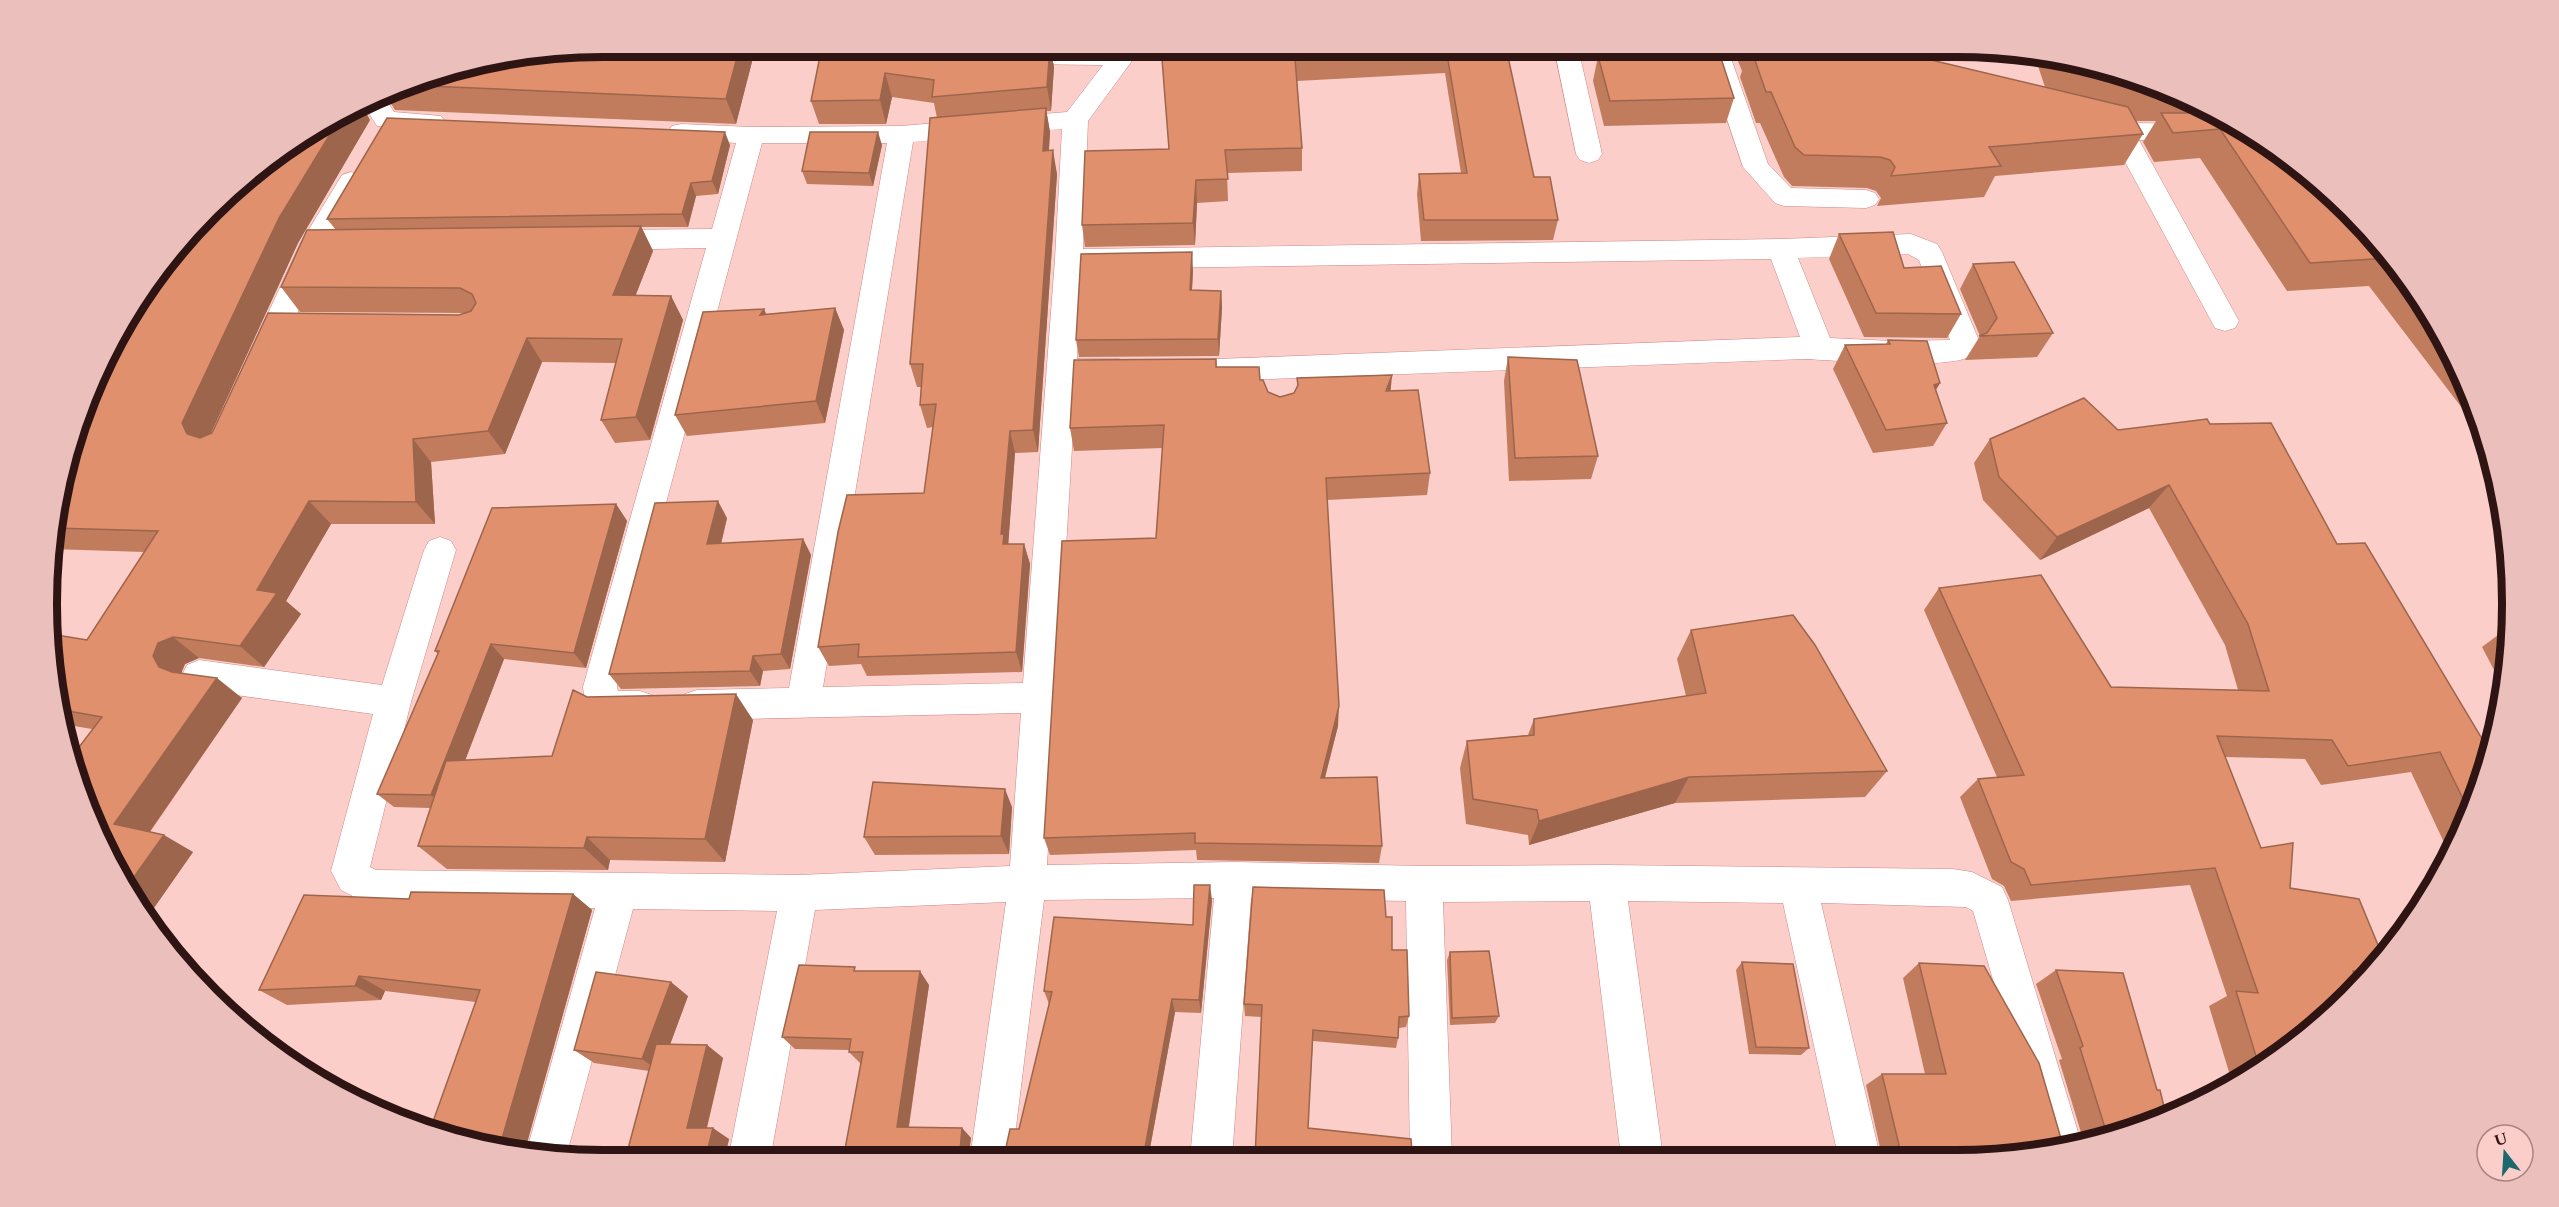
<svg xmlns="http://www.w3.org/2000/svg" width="2559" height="1207" font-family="Spectral,serif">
<rect width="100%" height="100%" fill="#fbceca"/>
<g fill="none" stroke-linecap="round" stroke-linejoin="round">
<!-- minor casing -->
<g stroke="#cd8883" stroke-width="1">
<path id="minor" d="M1118 47H1142L1088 121 1083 249 1781 239 1911 234 1937 244 1942 252 1980 343C1977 347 1975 352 1972 355 1952 371 1834 360 1804 359L1216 381 1206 378 1201 370 1206 362 1216 359 1800 337 1771 259 1082 269 1077 359H1119L1129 362 1134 370 1129 378 1119 381H1076L1047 865 1234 862 1424 866 1607 865 1953 869 1972 872 2002 887 2008 900 2081 1142 2043 1152 1973 911 1966 907 1821 903 1880 1156H1838L1783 903 1628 901 1663 1157H1621L1590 901 1443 902 1452 1158H1410L1406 901 1251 898 1232 1158 1190 1159 1214 898 1044 900 1012 1159H970L1006 902 815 910 770 1160H728L777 911 633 909 566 1157 526 1153 595 908 372 906 341 890 331 871 373 714 199 690 187 685 182 675 187 665 199 660 382 685 424 550 429 541 440 537 451 541 456 550 411 702 370 867 376 870 799 875 1010 866 1021 713 697 720 685 716 680 705 685 694 697 690 789 688 887 143H762L617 687 618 691H640L652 695 657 706 652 717C622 728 586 725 583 687L706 248 601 250 591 247 587 240 591 233 601 230 712 229 736 143 672 138 668 132 672 126 681 124 751 127 901 126 1067 112 1103 65 1006 64 997 61 994 56 997 51 1006 48 1115 50ZM1062 129 1055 259 1023 683 823 687 913 142ZM1908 254 1919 260 1950 340 1892 341 1830 338 1798 258Z
M1554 47H1578L1602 154 1598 160 1589 163 1580 160 1576 154Z
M1703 47H1727L1768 164 1791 188 1866 190 1875 193 1879 199 1875 205 1866 208 1784 206 1775 203 1743 167Z
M383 95 394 112 441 116 445 122 441 128 432 130 377 126 363 104Z
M2098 115 2135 123 2195 124 2204 126 2208 132 2204 138 2195 140H2139L2239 321 2235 328 2225 331 2215 328 2110 134 2089 129 2085 123 2089 117Z
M351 172 360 175 364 181 328 244 279 355 274 363 264 366 254 363 249 355 300 244 342 175Z"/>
</g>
<!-- minor -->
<use href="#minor" fill="#fff" fill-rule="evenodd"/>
</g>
<!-- wall -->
<path fill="#c17c5e" d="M756 46 736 124 395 110 385 94 424 76Z
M822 46H1055L1050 47 1054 67 1051 111H1046L1050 132 1049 150 1057 174 1038 452 1015 453 1008 544H1024L1030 564 1022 672 867 676 861 664 829 666 818 647 924 493 933 427 927 428 920 405 921 387H917L910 364 937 118 934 103 892 97 886 124H819L811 101Z
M1161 46 1450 50V54L1534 177 1558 220 1553 240 1421 241 1417 194 1419 174 1461 173 1445 73 1297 81 1302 148V171L1227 173 1228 201 1197 203 1195 245 1085 247 1082 225 1169 149Z
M1732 46H1893L1900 60 2045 87 2034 54 2064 57 2168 89 2265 140 2349 209 2418 294 2470 390 2483 432 2478 429 2369 286 2287 291 2200 158 2154 162 2143 142 2156 121H2136L2143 134 2124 165 1995 176 1984 197 1877 206 1881 198 1876 191 1867 188 1792 186 1784 177 1760 123H1756L1740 77 1742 71Z
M1598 56 1734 98 1726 123 1604 126 1593 81Z
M370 120 298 243 211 433 466 313 300 312 281 287 336 230 327 219 730 145 718 194 696 196 688 227H641L653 251 635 296H671L683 320 650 440 615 443 601 420 616 363 542 362 505 454 431 462 435 524H331L286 601 301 614 264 667 199 658 185 664 181 673 242 698 150 832 193 852 149 915 92 729 62 724 57 712 50 634 87 640 144 552 52 549 57 495Z
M882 145 873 186 807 184 802 171Z
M1839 234 1904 268 1961 314 1947 338 1864 337 1829 259Z
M1973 264 2053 333 2037 357 1965 360 1980 336 1960 289Z
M1193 270 1192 290 1221 291 1222 308 1219 356 1079 357 1076 340Z
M835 308 844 330 825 423 687 436 675 415 764 309 766 314Z
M1888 340 1940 383 1935 390 1947 423 1933 446 1873 453 1833 369 1845 345 1886 344Z
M1508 357 1598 456 1591 479 1509 481 1504 381Z
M1216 359 1217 367 1260 380 1268 392 1280 397 1294 393 1297 387V378L1390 391 1430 473 1427 495 1327 500 1338 726 1325 778 1382 846 1379 863 1197 860 1196 850 1050 855 1044 838 1156 538 1163 448 1074 451 1070 428Z
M2210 424 2337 544 2490 752 2470 816 2449 853 2411 772 2321 785 2305 759 2225 757 2261 848 2290 888 2383 957 2295 1045 2232 1082 2209 1006 2227 996 2190 885 2011 901 2004 886 1992 879 1960 797 1978 779 1997 777 1924 610 1939 588 2111 687 2238 690 2225 645 2149 508 2040 560 1983 500 1974 463 1990 439 2118 430Z
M616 504 627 521 586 668 504 659 465 760 552 756 587 697 753 720 725 862 610 860 608 870 447 869 418 846 430 808 394 807 377 794 438 654 435 651Z
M727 518 721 544 803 539 811 555 790 669 763 671 760 686 621 689 609 674Z
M2510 626 2504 689 2482 647Z
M1691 630 1887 771 1865 797 1675 803 1529 845 1528 835 1466 824 1460 768 1467 741 1528 735 1534 719 1686 696 1677 659Z
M1012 807 1009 854 875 855 864 837Z
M573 894 592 910 525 1150H495L476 1002 385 991 381 1000 287 1005 259 990 409 899Z
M1212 900 1201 1013 1175 1012 1148 1159 843 1160 861 1064 849 1052V1050L795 1049 782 1037 859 971 929 985 909 1127 962 1128 971 1138 969 1151 1005 1152 1019 1129 1049 1004 1044 991 1193 925Z
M1386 917 1392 950 1409 1016 1406 1027 1399 1028 1398 1038 1396 1048 1313 1041 1308 1128 1412 1151 1255 1158 1261 1017 1245 1016 1244 1004Z
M1450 952 1499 1016 1495 1023 1450 1025 1447 960Z
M1742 962 1809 1048 1801 1055 1749 1054 1736 970Z
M1919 963 2062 1142 2065 1144 2083 1139 2059 1060 2062 1059 2036 984 2056 970 2157 1090 2167 1119 2029 1156H1874L1881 1152 1866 1085 1882 1074H1925L1903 978Z
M688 996 670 1044 707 1045 723 1058 707 1128 729 1139 724 1160 649 1071 594 1063 574 1050Z"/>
<!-- shaded-wall -->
<path fill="#9d654c" d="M740 46H756L736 124 726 99Z
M1050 46 1054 67 1051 111 1047 87Z
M885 73 892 97 886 124 880 100Z
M362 105 370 120 298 243 205 446 187 434 182 423 279 218 343 113Z
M1046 108 1050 132 1047 174 1043 151Z
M725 132 730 145 718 194 712 181Z
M878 132 882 145 873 186 869 173Z
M1053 150 1057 174 1038 452 1033 430Z
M1196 180 1197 203 1195 245 1193 223Z
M691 183 696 196 688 227 682 214Z
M641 226 653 251 626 320 613 295Z
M1192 252 1193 270 1191 307 1190 290Z
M1221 291 1222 308 1219 356 1218 339Z
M671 296 683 320 650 440 636 417Z
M835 308 844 330 825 423 816 401Z
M764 309 773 331 760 315Z
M527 338 542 362 505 454 488 431Z
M1392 375 1390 398 1386 391Z
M1940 383 1926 407 1934 385Z
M1010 431 1015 453 1008 548 1003 544 1001 534Z
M413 439 431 462 435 524 416 502Z
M2169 485 2149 508 2040 560 2057 537Z
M309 501 331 524 286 601 301 614 264 667 240 646 257 590Z
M718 501 727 518 717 561 707 544Z
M616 504 627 521 586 668 574 653Z
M803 539 811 555 790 669 781 654Z
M1024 544 1030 564 1022 672 1016 652Z
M173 637 199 658 185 664 180 676 159 667 153 656 158 643Z
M491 644 504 659 447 808 431 795Z
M753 656 763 671 760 686 750 671Z
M217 678 242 698 143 841 114 824Z
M736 694 753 720 725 862 705 839Z
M1339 706 1338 726 1320 796 1321 778Z
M1689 777 1675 803 1529 845 1539 821Z
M1005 789 1012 807 1009 854 1001 836Z
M164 835 193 852 149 915 126 888Z
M587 837 610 860 608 870 584 848Z
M1210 885 1212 900 1201 1013 1199 1000Z
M573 894 592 910 525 1150 533 1154 515 1152 503 1145 501 1142Z
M920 971 929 985 907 1137 897 1127Z
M359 976 385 991 381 1000 355 986Z
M671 982 688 996 660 1072 642 1059Z
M1172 999 1175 1012 1148 1159H1143Z
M707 1045 723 1058 704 1139 687 1128Z
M713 1128 729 1139 724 1160H705Z
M962 1128 971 1138 968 1159 960 1151Z"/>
<!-- building -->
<path fill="#e0906d" stroke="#9d654c" stroke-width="1.5" d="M603 46H740L726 99 404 85 424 76Z
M822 46H1050L1047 87 932 97 934 80 885 73 880 100 811 101Z
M1161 46H1449L1450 50 1295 58 1302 148 1225 150 1228 179 1196 180 1193 223 1082 225 1085 151 1169 149Z
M1750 46H1893L1900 60 1927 59 2128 107 2143 134 1989 147 2001 166 1891 176 1895 167 1890 160 1880 157 1804 155 1795 147 1771 92H1766Z
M1507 52 1534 177H1550L1558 220H1424L1419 174 1467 173 1447 54Z
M1719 52 1734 98 1610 101 1598 56Z
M2061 57 2168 89 2174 92 2153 91 2128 87 2066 71Z
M1046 108 1043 151 1053 150 1033 430 1010 431 1001 534H1004L1003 544H1024L1016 652 858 657 859 644 818 647 838 532 847 495 924 493 936 404 920 405 923 364H910L930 118Z
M343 113 279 218 182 423 187 434 200 438 212 433 268 313 459 315 471 311 476 303 472 294 460 288 281 287 307 230 641 226 613 295 671 296 636 417 601 420 622 339 527 338 488 431 413 439 416 502 309 501 257 590 277 593 240 646 173 637 158 643 153 656 159 667 172 672 217 678 114 824 164 835 126 888 121 882 73 755 102 717 57 709 50 634 87 640 158 531 54 528 57 495 121 325 237 184 325 121Z
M2161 113H2215L2265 140 2349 209 2389 258 2310 263 2220 129 2173 133Z
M387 118 725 132 712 181 691 183 682 214 327 219Z
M810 132H878L869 173 802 171Z
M1893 232 1904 268 1941 266 1961 314 1876 313 1839 234Z
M1192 252 1190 290 1221 291 1218 339 1076 340 1081 254Z
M2014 262 2053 333 1979 336 1987 333 1997 318 1973 264Z
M835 308 816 401 675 415 703 312 764 309 760 315Z
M1888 340 1927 341 1940 383 1934 385 1947 423 1886 430 1845 345 1890 344Z
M1508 357 1577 360 1598 456 1515 458Z
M1216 359V367H1259L1260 380H1263L1268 392 1280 397 1294 393 1298 385 1297 378 1392 375 1386 391 1418 390 1430 473 1326 478 1339 706 1321 778 1377 777 1382 846 1195 843V833L1044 838 1062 541 1156 538 1164 425 1070 428 1074 360Z
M2084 398 2118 430 2207 419 2210 424 2271 423 2337 544 2365 543 2490 752 2471 815 2440 752 2348 766 2332 740 2217 736 2261 848 2293 843 2290 888 2359 899 2383 957 2368 972 2353 971 2357 983 2295 1045 2259 1066 2236 991 2258 993 2215 868 2031 885 2024 869 2011 862 1978 779 2024 775 1939 588 2041 575 2111 687 2269 691 2248 624 2169 485 2057 537 1999 477 1990 439Z
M718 501 707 544 803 539 781 654 753 656 750 671 609 674 655 503Z
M616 504 574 653 491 644 431 795 377 794 439 651H435L492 508Z
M1793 615 1815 645 1887 771 1689 777 1539 821 1537 810 1473 799 1467 741 1534 735V719L1706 693 1691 630Z
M573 690 587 697 736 694 705 839 587 837 584 848 418 846 446 761 552 756Z
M873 782 1005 789 1001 836 864 837Z
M1194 885H1210L1199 1000 1172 999 1143 1159 843 1160 863 1052H849L851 1039 782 1037 799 965 855 967 854 971H920L897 1127 962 1128 960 1151 1005 1152 1010 1129H1019L1052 992 1044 991 1054 917 1193 925Z
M1253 887 1384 890 1386 917H1392V950H1407L1409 1016 1399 1017 1398 1038 1313 1030 1308 1128 1411 1139 1412 1151 1418 1152V1158H1255L1262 1005 1244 1004Z
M411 892 573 894 501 1142 503 1145 517 1146 515 1152 495 1150 430 1130 480 990 359 976 355 986 259 990 304 895 409 899Z
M1489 951 1499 1016 1452 1018 1450 952Z
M1742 962 1793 964 1809 1048 1756 1047Z
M1919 963 1984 966 2039 1063 2062 1142 2065 1144 2104 1134 2106 1131 2080 1048 2083 1046 2056 970 2123 973 2157 1090H2160L2167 1119 2029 1156H1889L1887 1148H1897L1899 1145 1882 1074H1946Z
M596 972 671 982 642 1059 574 1050Z
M656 1044 707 1045 687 1128H713L705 1160H625Z"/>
<!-- crop -->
<path d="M0 0H2559V1207H0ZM603 57H1956A546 546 0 0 1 2502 603V604A546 546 0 0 1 1956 1150H603A546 546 0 0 1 57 604V603A546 546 0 0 1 603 57Z" fill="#ebbfbb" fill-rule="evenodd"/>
<path fill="none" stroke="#2e1413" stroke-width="8" d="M603 57H1956A546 546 0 0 1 2502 603V604A546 546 0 0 1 1956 1150H603A546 546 0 0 1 57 604V603A546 546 0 0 1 603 57Z"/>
<!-- north arrow -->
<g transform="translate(2505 1153) rotate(343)"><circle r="28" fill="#fbceca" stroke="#a98481" stroke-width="1.5"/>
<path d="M0-4.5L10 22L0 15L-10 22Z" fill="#1b686f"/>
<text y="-9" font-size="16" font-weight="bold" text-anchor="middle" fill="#2e1413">U</text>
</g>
</svg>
